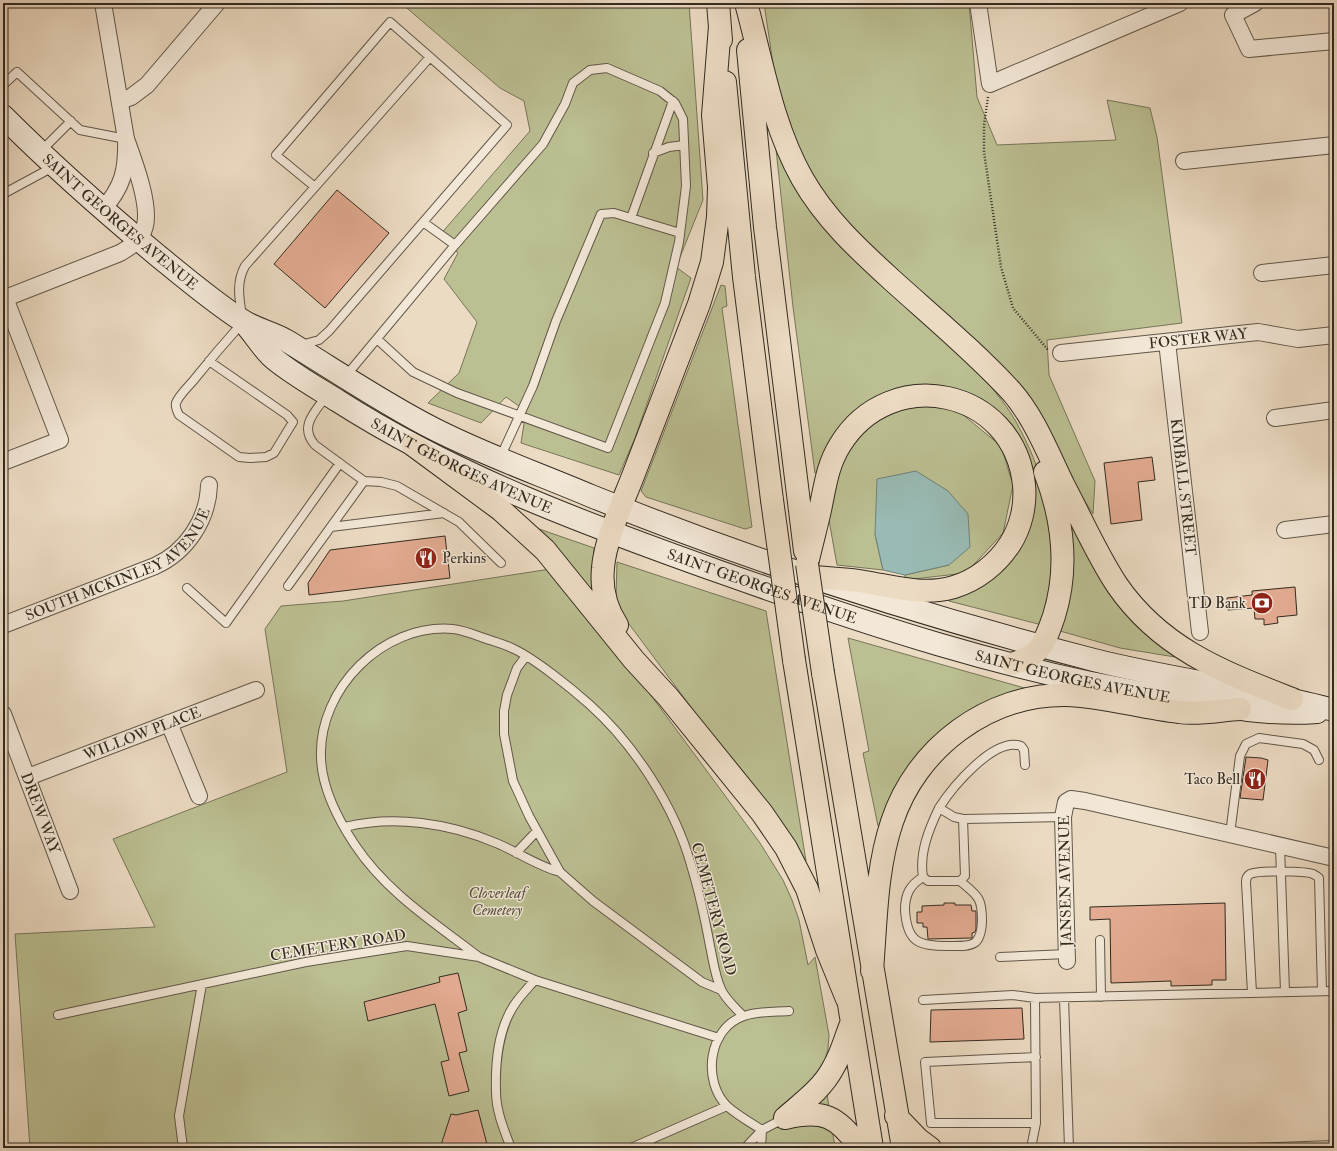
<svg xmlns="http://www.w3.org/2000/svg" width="1337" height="1151" font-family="'IM FELL Double Pica',serif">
<rect width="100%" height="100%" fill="#ecdbc3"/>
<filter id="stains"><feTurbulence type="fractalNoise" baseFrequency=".005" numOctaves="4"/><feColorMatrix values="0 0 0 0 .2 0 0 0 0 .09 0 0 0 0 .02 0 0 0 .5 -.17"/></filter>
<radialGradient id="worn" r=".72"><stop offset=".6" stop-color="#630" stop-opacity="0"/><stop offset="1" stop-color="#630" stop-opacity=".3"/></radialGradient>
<!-- green -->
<path fill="#bbbf92" stroke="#767559" d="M401 3H689L703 200 676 267 691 278 635 438 619 475 521 443 526 411 506 397 481 423 428 403 459 373 477 322 444 279 458 253 439 236 530 131 524 101 500 88Z
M764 3H969L977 97 997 145 1116 140 1107 100 1150 108 1157 137 1182 323 1047 340 1049 375 1095 481 1093 514 998 363 843 222 803 169 778 98Z
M775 140 800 191 966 358C985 380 1008 404 1021 431 1045 476 1057 532 1053 584 1051 597 1046 612 1042 625L949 601 948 596 1027 526 1000 417 899 391 819 473H815L793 307Z
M721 285 725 286 727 306 722 308 752 527 745 529 646 497 641 491Z
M922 403 956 409 1001 446 1013 485 1003 533 966 573 905 580V575L949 565 875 534 883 570 837 565 827 509 847 448 878 418Z
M1061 497 1122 609 1175 657 1120 648 1060 631Z
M539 529 594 548 593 597Z
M617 562 766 611 806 861 620 612 616 598Z
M557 568 760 843 783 880 792 900 799 920 808 965 815 957 829 1035 828 1049 823 1067 835 1148H30L15 934 155 927 113 839 287 772 265 629 281 606 343 601Z
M848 638 1028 689 983 707 881 826H878L863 753 869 751Z"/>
<!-- water -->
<path fill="#99bbb5" stroke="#708179" d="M916 471 948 491 968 514 970 547 949 565 905 575 883 570 875 534 877 479Z"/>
<!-- building -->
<path fill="#e3ab91" stroke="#322b20" d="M337 190 389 233 325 308 274 264Z
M1152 457 1155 480 1138 482 1142 520 1111 524 1104 463Z
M445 536 450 578 309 595 308 583 330 550Z
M1295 587 1297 615 1277 617 1278 623 1264 625V619H1255L1254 608 1228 610 1227 598 1252 595V591Z
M1246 757 1261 758 1268 760 1263 800 1240 798Z
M944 903H955V905H971L972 911H976V929L975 932 972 933V938L928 939 927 927H923V923H917V912H922V906L944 905Z
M1225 903 1226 980H1212V985L1171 986V981L1111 983 1110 919 1090 920V907Z
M458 973 467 1010 458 1013 467 1051 459 1053 469 1091 449 1096 441 1062 449 1060 435 1004 368 1021 364 1002 440 982 439 977Z
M1022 1008 1024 1039 930 1042 931 1010Z
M478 1110 488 1148H440L451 1114 456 1115Z"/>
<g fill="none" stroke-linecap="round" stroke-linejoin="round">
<!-- service casing -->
<g stroke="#605749" stroke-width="10">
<path id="service" d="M3 85 17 72 80 130 126 139
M41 151 71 121
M653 153 669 147 684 145
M315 187 276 155 390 22 430 57
M3 194 53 167
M631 218 673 101
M377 339 413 372 457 393 608 448 665 303 679 242 686 186 683 119 675 103 660 91 607 68 590 70 573 83 565 104 543 144 455 245
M209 361 287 415 293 422 274 453 266 457 250 458 239 457 179 415C177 411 175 407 176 403 179 395 188 387 193 381 209 361 226 341 243 322 240 302 235 284 245 266L430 57 507 125 329 331 319 340 301 345
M345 377 455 245 423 222
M500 458 533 386 556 321 601 214 614 213 680 233
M364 481 381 482 397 486 459 522 501 563
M331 527 444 513
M288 586 364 481 315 445C298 426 316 411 327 395
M187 588 226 623 340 463
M526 656 517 668 507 695 504 711V734L513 781 529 816 560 872 593 901 702 982 721 990
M939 808C951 789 994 736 1021 746L1024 750 1025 765
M963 819 965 876 960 881H928L923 877C919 853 929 829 939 808L954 817 963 819 1063 817
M345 827C394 815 449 823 496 843 518 852 537 866 560 872
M1230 834 1240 756 1246 744 1259 738 1303 744 1314 750 1319 760
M1280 846 1285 992
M516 853 537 831
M923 877C910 885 905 894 905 910 907 942 918 946 948 946 971 946 981 948 982 921 982 915 982 906 979 900 976 893 966 886 960 881
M1100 940 1101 997
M479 957C435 923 386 892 355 845 339 821 322 788 321 758 318 689 383 623 453 629 462 630 473 634 481 637 492 641 504 644 514 649 535 659 571 688 589 704 634 744 675 807 691 865 699 891 705 919 710 946 713 960 715 976 721 989 725 999 736 1008 743 1016
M1000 957 1067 954
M1252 993 1246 882C1246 879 1247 876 1250 874 1257 870 1306 871 1313 874 1315 875 1317 876 1319 878L1322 991
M1064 998 1069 1148
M923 1000 1013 995 1035 998 1334 991
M58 1015 306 962 407 946 479 957 535 980 719 1038
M1036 1057 925 1062 931 1123H1036
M762 1130C751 1123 737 1115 727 1106 702 1081 708 1028 744 1016 758 1011 774 1012 789 1011
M183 1148 179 1116 202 984
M511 1148C504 1130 496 1111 496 1092 495 1062 499 1025 517 1001 522 994 529 987 535 980
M631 1148 727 1106
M745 1148 762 1130 785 1118
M761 1148 762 1130
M1031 1148 1036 1123 1035 998
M1249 1148 1334 1145"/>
</g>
<!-- minor casing -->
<g stroke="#605749" stroke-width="18">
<g id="minor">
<path d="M978 3 990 84 1180 3"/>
<path d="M1255 3 1233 15 1249 49 1334 41"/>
<path d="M120 101 131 97 147 85 217 3"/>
<path d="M1184 161 1334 145"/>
<path d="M103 209C123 187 127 169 126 139L103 3"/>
<path d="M1262 273 1334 265"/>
<path d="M3 299 120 253C130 247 141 241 144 229 152 208 134 161 126 139"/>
<path id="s1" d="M1167 342 1200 632"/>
<path id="s2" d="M1061 353 1258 332 1298 339 1334 335"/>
<path d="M1275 418 1334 410"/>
<path d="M3 462 60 440 5 298"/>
<path d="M1285 530 1334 524"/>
<path id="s3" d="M3 625 155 566C186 552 208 520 209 485"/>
<path id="s4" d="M3 714 70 891"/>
<path d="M169 723 199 796"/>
<path id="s5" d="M28 777 256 690"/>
<path d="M1067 961 1063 817 1066 802 1071 799 1085 801 1334 858"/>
</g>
</g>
<!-- secondary casing -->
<g stroke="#322b20" stroke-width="24">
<g id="secondary">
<path id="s6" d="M3 116C52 165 104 211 157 255 184 277 211 300 240 319 254 329 272 332 287 341 336 371 383 403 434 429 485 455 539 474 591 496 754 562 923 616 1094 660 1173 680 1255 689 1334 710"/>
<path id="s7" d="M245 324C254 334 261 346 271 356 287 371 319 389 338 401 457 477 588 525 720 572 864 623 1010 672 1161 696 1213 705 1265 716 1317 712"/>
</g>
</g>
<!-- trunk casing -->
<g stroke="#322b20" stroke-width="24">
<path id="trunk" d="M718 3 721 40
M746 3C762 61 772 125 802 178 825 219 859 250 893 281 933 317 975 352 1011 391 1035 418 1049 456 1065 488 1082 520 1097 555 1117 585 1161 649 1223 672 1292 699
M748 50 765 227 805 551
M725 82 744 277 772 500
M413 445 501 510 545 550 634 660 668 697 762 813 786 848 807 889 827 950 847 999
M807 564C811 546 816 528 820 510 825 487 827 466 840 445 890 363 1014 388 1024 485 1026 505 1021 527 1010 544 997 564 977 580 954 587 923 596 895 587 865 582 849 579 832 579 816 577
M617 625C606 608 601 588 603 568 605 540 623 502 633 476 655 419 677 361 699 304L712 262 718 217 719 187 713 115 720 26
M794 660C821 822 845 985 872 1148
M1012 664C1021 661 1032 657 1038 650 1046 640 1050 628 1054 616 1069 568 1063 519 1045 472
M823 673 903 1148
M872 971C876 922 876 869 892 822 916 748 988 694 1066 695 1104 696 1141 708 1179 712 1199 715 1221 710 1240 709
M896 1116 918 1139 930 1148
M785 1118C802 1103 822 1089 833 1068 841 1055 845 1039 851 1024
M785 1118C823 1109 838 1116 860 1148"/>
</g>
<!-- path -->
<path stroke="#322b20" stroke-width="2.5" stroke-dasharray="1 2" stroke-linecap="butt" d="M988 97 984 125V152L1001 267 1013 308 1048 350"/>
<!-- service -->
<use href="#service" stroke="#f3e8d8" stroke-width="8"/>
<!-- minor -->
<use href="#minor" stroke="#f3e8d8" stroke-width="16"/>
<!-- secondary -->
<use href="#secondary" stroke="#f3e8d8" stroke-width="22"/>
<!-- trunk -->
<use href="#trunk" stroke="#ecdbc3" stroke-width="22"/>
<!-- trunk-bridge casing -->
<g stroke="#322b20" stroke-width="24" stroke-linecap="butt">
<path id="trunk-bridge" d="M772 500 794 660
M807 564 823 673"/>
</g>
<!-- trunk-bridge -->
<use href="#trunk-bridge" stroke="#ecdbc3" stroke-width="22"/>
</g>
<!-- icons -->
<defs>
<g id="restaurant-disc" transform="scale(1.15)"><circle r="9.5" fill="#8f2418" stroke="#f3e8d8"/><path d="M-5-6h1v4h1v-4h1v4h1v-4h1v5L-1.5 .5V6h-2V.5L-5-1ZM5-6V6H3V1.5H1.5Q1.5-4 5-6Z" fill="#fff"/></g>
<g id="bank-disc" transform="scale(1.15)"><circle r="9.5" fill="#8f2418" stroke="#f3e8d8"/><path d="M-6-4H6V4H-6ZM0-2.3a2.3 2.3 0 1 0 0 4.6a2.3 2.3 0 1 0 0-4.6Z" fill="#fff"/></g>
</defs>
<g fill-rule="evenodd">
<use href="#restaurant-disc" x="426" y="558"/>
<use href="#bank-disc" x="1262" y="603"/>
<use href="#restaurant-disc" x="1255" y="779"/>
</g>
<g text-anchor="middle" stroke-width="3" stroke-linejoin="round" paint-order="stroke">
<!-- street labels -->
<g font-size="15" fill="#322b20" stroke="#f3e8d8">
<text dy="5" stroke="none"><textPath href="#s6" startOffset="158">SAINT GEORGES AVENUE</textPath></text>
<text dy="5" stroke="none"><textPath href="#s2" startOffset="138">FOSTER WAY</textPath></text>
<text dy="5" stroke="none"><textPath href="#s7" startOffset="262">SAINT GEORGES AVENUE</textPath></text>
<text dy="5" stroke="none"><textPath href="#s1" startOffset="146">KIMBALL STREET</textPath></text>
<text dy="5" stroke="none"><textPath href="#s3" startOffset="133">SOUTH MCKINLEY AVENUE</textPath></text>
<text dy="5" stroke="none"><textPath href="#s7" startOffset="586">SAINT GEORGES AVENUE</textPath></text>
<text dy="5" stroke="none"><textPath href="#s7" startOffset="910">SAINT GEORGES AVENUE</textPath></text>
<text dy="5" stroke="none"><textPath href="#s5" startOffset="122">WILLOW PLACE</textPath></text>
<text dy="5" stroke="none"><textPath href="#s4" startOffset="106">DREW WAY</textPath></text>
<text transform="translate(1065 881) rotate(-91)" y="5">JANSEN AVENUE</text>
<text transform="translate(714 909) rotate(75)" y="5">CEMETERY ROAD</text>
<text transform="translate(338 945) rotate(-9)" y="5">CEMETERY ROAD</text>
</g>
<!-- poi labels -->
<g font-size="15" fill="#322b20" stroke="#f3e8d8" text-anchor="end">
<text x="442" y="563" text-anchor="start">Perkins</text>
<text x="1246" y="608">TD Bank</text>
<text x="1240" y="784">Taco Bell</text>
</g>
<!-- park labels -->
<g font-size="15" font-style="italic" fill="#54503c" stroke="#f3e8d8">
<text x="497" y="898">Cloverleaf<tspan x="497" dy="17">Cemetery</tspan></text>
</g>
</g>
<!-- margin -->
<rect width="1337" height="1151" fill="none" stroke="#ecdbc3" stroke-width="16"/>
<rect x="4" y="4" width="1329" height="1143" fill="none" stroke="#322b20" stroke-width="2"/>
<rect x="8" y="8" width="1321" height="1135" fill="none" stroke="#322b20"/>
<rect width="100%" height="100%" filter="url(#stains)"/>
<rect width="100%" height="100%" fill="url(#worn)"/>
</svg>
